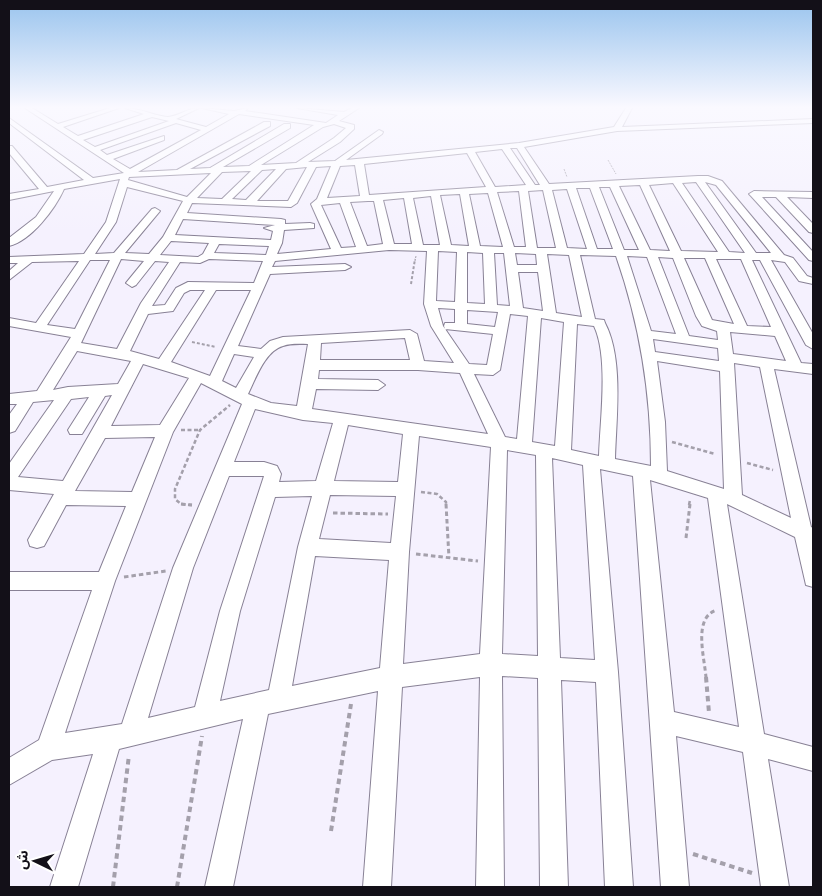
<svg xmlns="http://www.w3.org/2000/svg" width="822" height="896" font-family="Montserrat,'Noto Sans Arabic',sans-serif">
<rect width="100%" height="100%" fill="#f5f1fe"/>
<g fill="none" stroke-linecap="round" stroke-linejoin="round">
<!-- minor casing -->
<g stroke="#888195" stroke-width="2">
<path id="minor" d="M25 108H32L58 124 110 108H119L63 127 78 136 144 114 125 108C140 108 158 117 168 117 179 116 188 108 199 108L176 119 206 127 229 114 202 108 234 111 248 108 245 111 326 123 338 115 297 108 344 112 352 108H359L339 121 354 125V129L340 142 308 162 335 161 379 130 383 132 382 134 346 160 519 143 614 127 626 108H632L622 127 813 119V123L617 131 524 147 549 184 698 176H708L722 181 784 255 793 258 807 276 813 278V284L799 281 785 262 771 260 813 334V349L806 345 760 260H752L801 363 813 364V374L774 369 811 527 813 528V587L806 585 795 537 727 504 764 734 813 747V771L768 759 789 887H761L743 752 676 736 689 887H661L633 476 600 469 618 672 633 887H605L596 682 561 680 568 887H540L538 678 502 676 504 887H476L480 677 402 687 391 887H363L378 691 268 714 233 887H205L243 719 119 749 78 887H50L93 754 52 760 9 785V758L39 740 92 590H9V572H99L126 506 66 505 44 546 37 548 30 546 28 540 54 494 9 490V464L54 400 33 402 15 431 9 433V415L17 404H9V394L37 391 71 337 9 326V318L36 323 79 261 32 262 9 280V271L18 263H9V257L84 254 106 222 120 179 64 189C55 209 31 241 9 246V238L36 217 54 191 9 200V194L39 189 9 153V146H12L47 187 84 180 9 123V118L93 178 124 173ZM239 114 314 125 249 166 223 167 290 128V124H284L210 168 190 169 270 126V122H264L177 170 138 172ZM152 117 169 121 95 147 83 140ZM176 123 201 130 130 169 113 159 164 140V136L107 155 100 150ZM334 124 346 128 334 138 296 163 261 165 323 127ZM510 148H517L540 185H535ZM502 149 526 185 495 187 475 152ZM467 153 486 187 369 195 364 164ZM355 165 360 196 327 198 340 166ZM331 166 317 199 311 204 331 249 277 254 282 243 284 230 314 228V224L310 223 285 224V220L281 219 187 213 192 203 291 207 297 203 316 167ZM307 167 288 201H257L286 169ZM276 169 246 200 232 199 262 170ZM251 171 222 199 197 198 222 172ZM211 173 187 197 128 180 129 177ZM696 182 745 253 729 252 682 183ZM705 182 716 185 771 253H756ZM673 183 718 252 681 251 649 185ZM640 185 670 251 650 250 619 186ZM127 187 183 201 163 237 149 254 125 253 160 211 155 208 152 209 114 253 95 254 116 222ZM599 187H610L639 250H624ZM576 188H590L613 249H597ZM567 189 587 249 567 248 552 190ZM543 190 556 248H537L528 191ZM519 191 526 247H514L497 192ZM488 193 503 247 480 246 469 194ZM460 194 469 246 451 245 440 195ZM431 196 440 245H423L413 198ZM404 198 412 244H394L383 200ZM368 201H374L383 244 367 246 350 202ZM340 203 356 247 341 248 321 205ZM183 219 275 225 264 228 273 231 271 240 175 235ZM171 241 209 243 203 254 198 257 160 255ZM219 244 269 246 266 255 214 253ZM389 250 427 251 424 304 431 326 454 363 424 361 417 334 410 330 283 337 270 341 261 349 238 346 270 274 345 270 351 267 345 264 272 267 275 261ZM438 251 457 252 455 302 436 301ZM467 252 483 253 485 304 467 303ZM494 253H504L510 306 497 305ZM515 253 536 254 537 265H517ZM547 254 569 255 582 317 556 313ZM580 255 616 256C640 325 651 393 651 466L615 459C616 419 624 359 605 323L604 320 595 319ZM627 256 647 257 676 334 651 331ZM658 257 673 258 696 316 702 326 717 331 718 340 689 336ZM684 258H705L734 324 712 320ZM121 259 144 261 126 283 132 287 136 285 155 261 169 262 141 303 117 349 81 343ZM209 259 263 261 254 283 188 282 176 288 165 305 152 306 180 262 200 263ZM716 259H741L771 327 747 326ZM90 260H110L75 329 47 325ZM518 272H538L543 311 523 308ZM190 290H205L159 359 130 351 148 314 173 311 184 293ZM216 290H251L210 376 171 362ZM438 308 455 309V323H445L444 326 445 329 493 334 487 365 469 364 443 326ZM467 310 498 312 495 327 467 324ZM510 314 528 316 517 439 505 437 474 374 493 375 500 370ZM541 318 564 322 555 446 532 442ZM577 324 594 326C609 357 600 421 599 456L571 450ZM730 332 775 336 786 361 733 354ZM405 338 410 360H320L321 343ZM653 339 718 348 719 361 655 352ZM308 344 297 406 271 403 248 394C256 378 265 351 283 346 291 343 300 344 308 344ZM77 351 131 361 118 384 68 387 53 390ZM234 354 254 357 236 388 222 381ZM657 361 720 371 724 489 667 471 665 422ZM734 363 760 367 791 518 742 495ZM143 364 189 378 160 425 111 426ZM319 370H418L460 373 488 434 312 409 316 389 378 390 385 385 378 380 318 379ZM201 383 242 404 173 568 122 724 65 733 115 581 173 432ZM112 395 63 481 18 477 71 399 89 397 68 430 70 434H82L105 396ZM255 409 303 420 333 423 316 481 279 482 281 474 277 466 264 462H234ZM348 425 403 434 398 482 334 481ZM419 436 491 447 480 654 403 664 409 552ZM155 437 132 492 75 491 105 438ZM507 450 536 455 538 656 502 654ZM552 458 583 465 595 660 560 658ZM229 476H264L220 611 195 707 148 718 193 568ZM650 480 708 498 739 727 674 712ZM330 495 396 496 391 543 319 539ZM312 496 298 547 269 690 220 701 240 611 275 497ZM315 556 389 560 380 668 292 686Z
M754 191 813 192V198L787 197 813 224V233L809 232 776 197H762L813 252V261L809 260 751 196 749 194Z"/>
</g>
<!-- path-far4 -->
<path stroke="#a4a0ab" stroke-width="1" stroke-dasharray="2 1" stroke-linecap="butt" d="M608 160 616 174
M564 169 567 177
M415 261 416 256"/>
<!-- path-far3 -->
<path stroke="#a4a0ab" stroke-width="2" stroke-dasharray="3 2" stroke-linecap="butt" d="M411 284 415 259
M192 342 216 347"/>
<!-- path-far2 -->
<path stroke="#a4a0ab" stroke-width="2.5" stroke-dasharray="4 2.5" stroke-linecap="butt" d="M181 430H200
M672 442 715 454
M747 463 773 470
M421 492 437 494 446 502V505
M192 505 181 504 175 499V489L200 430 230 405
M689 505 690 500"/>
<!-- path-far1 -->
<path stroke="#a4a0ab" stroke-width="3" stroke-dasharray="4.5 3" stroke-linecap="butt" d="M181 504 192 505
M446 504 449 558
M333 513 388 514
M686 538 690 504
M416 554 478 561
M124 577 166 571
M706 678C705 659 692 617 717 610"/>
<!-- path -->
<path stroke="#a4a0ab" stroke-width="4" stroke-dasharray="5.5 4" stroke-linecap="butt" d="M706 677 709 713
M331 831 351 704
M693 854 752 873
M113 887 129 755
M177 887 202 736"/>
<!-- minor -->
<use href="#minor" fill="#fff" fill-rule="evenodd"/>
</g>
<!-- sky -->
<linearGradient id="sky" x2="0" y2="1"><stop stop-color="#9ac4ee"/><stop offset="0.46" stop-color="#faf9ff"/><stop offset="1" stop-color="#faf9ff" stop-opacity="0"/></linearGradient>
<rect width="822" height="233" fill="url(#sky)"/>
<!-- border -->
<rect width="822" height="896" fill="none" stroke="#131018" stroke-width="20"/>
<!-- north arrow -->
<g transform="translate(35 861) rotate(275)" stroke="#ffffff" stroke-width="4" paint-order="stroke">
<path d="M0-4L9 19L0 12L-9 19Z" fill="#131018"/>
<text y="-8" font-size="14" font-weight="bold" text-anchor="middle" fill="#131018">ش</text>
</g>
</svg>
